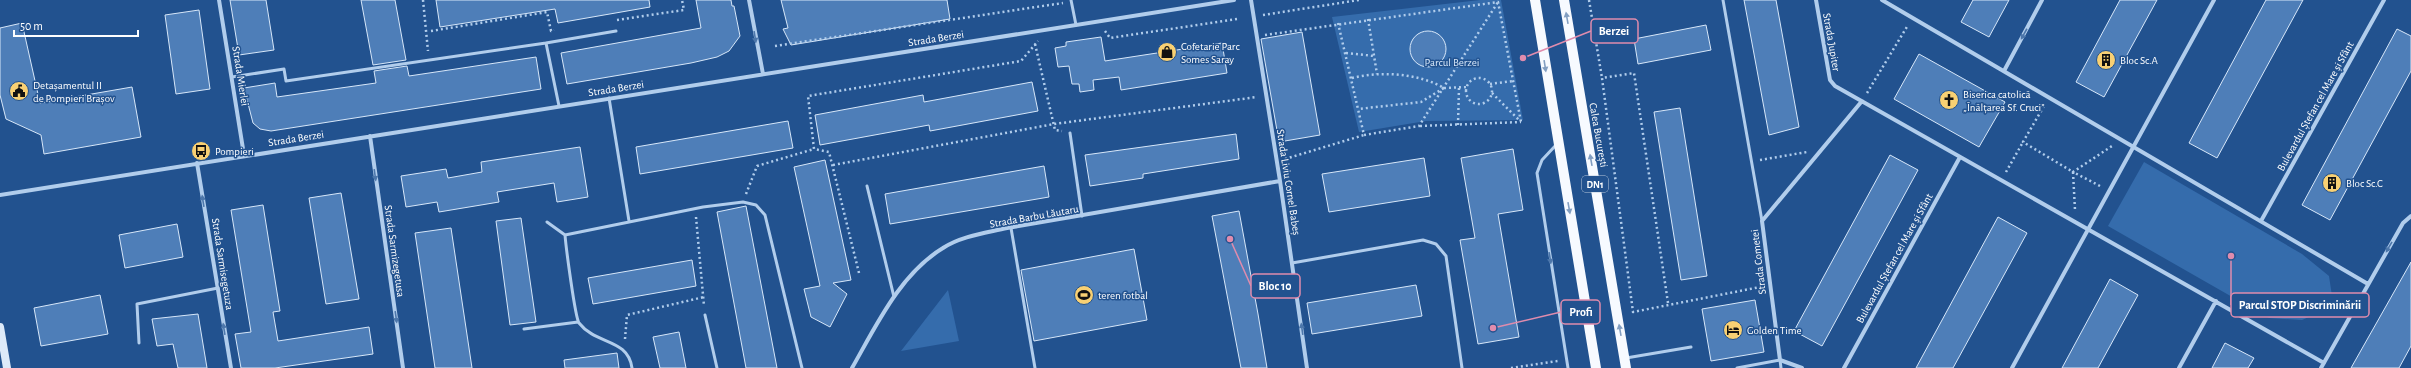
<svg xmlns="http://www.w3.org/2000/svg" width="2411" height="368" font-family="'Alegreya Sans',sans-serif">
<rect width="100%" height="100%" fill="#22528f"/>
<!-- green -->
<path fill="#356cac" d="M1480 0H1501L1523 120 1426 121 1359 132 1332 17Z
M2144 162 2302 254 2329 276 2332 296 2322 311 2302 320 2269 318 2108 226Z
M948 290 959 341 901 351Z"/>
<!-- building -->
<path fill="#4e7eb8" stroke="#d7e7f9" d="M230 0H266L274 50 239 55Z
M361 0H395L406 60 373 65Z
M436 0H649L650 7 558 23 555 9 440 27Z
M696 0H731L732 6H734L740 36 729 51 717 57 691 63 567 84 561 53 701 28Z
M781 0H947L950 19 791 45 783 29 788 28Z
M1744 0H1776L1799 127 1769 135Z
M1973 0H2009L1989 37 1961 22Z
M2120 0H2157L2104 97 2076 82Z
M2266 0H2303L2217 158 2189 143Z
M199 10 210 89 176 94 165 15Z
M22 23 40 103 132 87 141 137 44 154 41 135 6 119 0 95V28Z
M1706 25 1711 50 1638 64 1634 39Z
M2397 29 2411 36V71L2330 220 2302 205Z
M1410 49a18 18 0 1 1 36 0a18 18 0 1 1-36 0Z
M1302 32 1320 135 1279 142 1261 39Z
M1101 37 1105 61 1222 43 1227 73 1121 90 1119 77 1093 80 1094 90 1080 92 1079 84H1072L1069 66 1058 67 1055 48 1066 46V42Z
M1919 54 2005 102 1979 147 1894 99Z
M536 57 541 89 271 131 260 129 253 123 244 88 275 83 277 97 376 83 374 71 407 66 409 76Z
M1032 82 1038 111 930 131 929 125 820 145 815 115 923 95 924 102Z
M1680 108 1707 276 1681 280 1654 112Z
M788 121 793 148 640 174 636 147Z
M1236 134 1239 159 1143 174V178L1090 186 1085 155Z
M580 147 588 197 557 202 554 183 497 192 499 202 439 212 437 202 406 207 401 176 446 169 448 178 482 172 481 162Z
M1513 149 1523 210 1498 214 1519 337 1478 344 1460 240 1475 238 1461 158Z
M1890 155 1918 170 1822 346 1794 331Z
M1424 158 1430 196 1329 212 1322 174Z
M825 160 851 280 833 283 847 294 830 327 811 317 804 289 820 286 794 167Z
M1044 166 1049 197 890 224 885 194Z
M341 193 359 299 326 304 309 198Z
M263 205 280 311 273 312 278 341 369 327 373 354 275 368H241L235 334 251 332 231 210Z
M746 206 777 368H746L717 212Z
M1239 211 1258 314 1267 368H1241L1212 216Z
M1998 217 2027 233 1987 306 1953 368H1916Z
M521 218 536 322 510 325 496 221Z
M177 224 183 257 125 268 119 235Z
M451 228 472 368H435L415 233Z
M1134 249 1147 320 1034 341 1021 270Z
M692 260 696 286 593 304 588 278Z
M2411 262V346L2399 368H2351Z
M2110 279 2138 295 2104 357 2098 368H2062Z
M1416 285 1422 316 1312 334 1307 303Z
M100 295 108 334 41 346 34 308Z
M1755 300 1764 352 1711 361 1702 309Z
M198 314 207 368H178L173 344 157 346 152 319Z
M679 332 686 368H660L653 337Z
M2225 343 2254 358 2248 368H2212Z
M617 353 619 368H565L564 360Z"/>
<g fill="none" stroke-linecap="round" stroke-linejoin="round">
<!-- path -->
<path stroke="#b1cdec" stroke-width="2.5" stroke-dasharray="2 3" stroke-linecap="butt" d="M423 0 428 51
M1589 0 1602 78
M1263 15 1359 0
M1368 19 1377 74
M617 20 684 10 682 0
M1338 23 1364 135 1419 126 1498 2 1497 0
M431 31 547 12 551 31 554 30
M1105 31 1110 38 1237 19
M1265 35 1498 2 1521 122
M1035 44 1055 130 1062 131
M775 46 1063 3
M1346 53 1374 56
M1352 78C1380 71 1418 73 1444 88L1421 102 1358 109
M1466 91a13 13 0 1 1 26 0a13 13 0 1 1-26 0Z
M1490 84 1513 81
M1444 88 1467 87
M1492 93 1520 121
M1867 93 1908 25
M2044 106 2023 142 2073 172 2075 210
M1458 125 1459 87
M1420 126 1521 122
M1285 159 1364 135
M1760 160 1807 152
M833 165 1054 124 1257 97
M2006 172 2023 142
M2100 186 2073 172 2112 146
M746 194 757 166 814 149
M696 217 704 306
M859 273 829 152 814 149 808 96 1021 61 1038 41
M1668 303 1634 73 1602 78 1633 312 1760 287
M625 339 627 315 704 297
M1511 368 1558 361"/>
<!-- service -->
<path stroke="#b1cdec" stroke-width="3" d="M1071 0 1076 25
M1723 0 1762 221
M232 77 284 69 286 81 546 43
M609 98 629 221
M559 106 546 43 616 31
M1070 133 1082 216
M1556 145 1542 160 1537 173 1568 368
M867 186 894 297
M547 222 565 235
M1011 228 1035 368
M1292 263 1423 240 1436 244 1446 256 1462 368
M705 315 717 368
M524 329 578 322
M139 343 137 304 218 288
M1626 358 1691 347
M632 368C628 338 596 345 579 323 575 317 566 247 565 235L703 207 743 202 756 205 765 215 802 368
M1737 368 1780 360 1781 368"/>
<!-- minor -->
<path stroke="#b1cdec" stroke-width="4" d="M219 0 244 155
M749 0 763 74
M1251 0 1280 181 1307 368
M1816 0 1830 80 1835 86 2324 363
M1882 0 2368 284
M2004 71 2042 0
M370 136 403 368
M197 163 231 368
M0 195 1234 0
M2261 221 2384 0
M852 368C876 326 900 274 943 248 961 236 986 233 1007 228L1280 181
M1802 368 1780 360 1762 221 1862 101
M1844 368 1960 157
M2012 368 2214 0
M2179 368 2216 301
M2321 368 2403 223 2411 216"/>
<!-- secondary -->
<path stroke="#ddeaf9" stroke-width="8" d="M0 327 7 368"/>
<!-- primary -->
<path stroke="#f7faff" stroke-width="10" d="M1535 0 1596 368
M1564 0 1626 368"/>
</g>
<!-- one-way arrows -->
<defs><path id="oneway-solid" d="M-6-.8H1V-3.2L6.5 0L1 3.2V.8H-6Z"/></defs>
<g fill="#829ec1">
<use href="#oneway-solid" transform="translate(1567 18) rotate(-100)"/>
<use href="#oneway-solid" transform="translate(1545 66) rotate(81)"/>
<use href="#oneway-solid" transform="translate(1591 160) rotate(-100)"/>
<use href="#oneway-solid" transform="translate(1569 208) rotate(80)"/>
<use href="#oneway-solid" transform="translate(1620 330) rotate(-100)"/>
</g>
<g fill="#4d77ab">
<use href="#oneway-solid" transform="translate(2024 34) rotate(119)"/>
<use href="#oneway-solid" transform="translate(755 37) rotate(81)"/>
<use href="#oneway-solid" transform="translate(375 175) rotate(82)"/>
<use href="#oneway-solid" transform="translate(203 201) rotate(-99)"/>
<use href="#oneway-solid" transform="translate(2389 247) rotate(120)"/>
<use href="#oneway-solid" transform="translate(1550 258) rotate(81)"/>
<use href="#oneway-solid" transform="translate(396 317) rotate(82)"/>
<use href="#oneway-solid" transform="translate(224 329) rotate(-99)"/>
<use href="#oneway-solid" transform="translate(1302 329) rotate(-98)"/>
</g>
<!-- icons -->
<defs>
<g id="shop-disc" transform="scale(1)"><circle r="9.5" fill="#f8d073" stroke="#22528f"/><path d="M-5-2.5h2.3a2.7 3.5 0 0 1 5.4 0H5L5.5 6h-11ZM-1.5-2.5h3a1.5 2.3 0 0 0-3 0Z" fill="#111"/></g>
<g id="building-disc" transform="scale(1)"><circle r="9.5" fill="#f8d073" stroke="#22528f"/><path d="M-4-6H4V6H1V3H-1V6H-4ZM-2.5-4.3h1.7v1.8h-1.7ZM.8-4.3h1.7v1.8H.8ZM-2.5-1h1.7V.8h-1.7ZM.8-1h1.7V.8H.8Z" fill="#111"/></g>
<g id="civic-disc" transform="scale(1)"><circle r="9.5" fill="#f8d073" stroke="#22528f"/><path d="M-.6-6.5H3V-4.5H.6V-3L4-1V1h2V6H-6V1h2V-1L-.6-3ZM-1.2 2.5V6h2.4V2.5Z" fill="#111"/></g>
<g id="church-disc" transform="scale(1)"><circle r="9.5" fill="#f8d073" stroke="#22528f"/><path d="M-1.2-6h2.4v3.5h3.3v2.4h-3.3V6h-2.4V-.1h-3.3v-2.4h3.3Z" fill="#111"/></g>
<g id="bus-disc" transform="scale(1)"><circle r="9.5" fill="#f8d073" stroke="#22528f"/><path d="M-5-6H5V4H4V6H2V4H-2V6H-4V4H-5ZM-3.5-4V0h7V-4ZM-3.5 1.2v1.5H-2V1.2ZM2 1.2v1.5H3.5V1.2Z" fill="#111"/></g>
<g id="stadium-disc" transform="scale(1)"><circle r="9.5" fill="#f8d073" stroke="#22528f"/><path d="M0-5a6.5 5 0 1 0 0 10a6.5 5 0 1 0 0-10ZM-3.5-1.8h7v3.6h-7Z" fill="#111"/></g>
<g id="hotel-disc" transform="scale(1)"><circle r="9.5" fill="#f8d073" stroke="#22528f"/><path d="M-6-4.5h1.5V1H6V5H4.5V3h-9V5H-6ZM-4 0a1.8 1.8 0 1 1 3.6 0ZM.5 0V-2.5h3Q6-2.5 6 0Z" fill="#111"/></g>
</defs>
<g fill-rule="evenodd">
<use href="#shop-disc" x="1167" y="52"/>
<use href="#building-disc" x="2106" y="60"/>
<use href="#civic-disc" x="19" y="91"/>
<use href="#church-disc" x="1949" y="100"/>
<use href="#bus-disc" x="201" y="151"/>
<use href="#building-disc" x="2332" y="183"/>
<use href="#stadium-disc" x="1084" y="295"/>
<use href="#hotel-disc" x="1733" y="330"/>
</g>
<g text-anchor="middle" stroke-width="3" stroke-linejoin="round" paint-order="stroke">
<!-- shield labels -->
<rect fill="#22528f" stroke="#bdcbdd" stroke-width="1" x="1582" y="176" width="26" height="16" rx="3"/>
<g font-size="10" font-weight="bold" fill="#fff">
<text x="1595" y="188">DN1</text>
</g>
<!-- street labels -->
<g font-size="11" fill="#fff" stroke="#22528f">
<text transform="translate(936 38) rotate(-9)" y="4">Strada Berzei</text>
<text transform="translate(1832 42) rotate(80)" y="4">Strada Jupiter</text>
<text transform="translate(241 76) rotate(81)" y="4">Strada Mierlei</text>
<text transform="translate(616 88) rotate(-9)" y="4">Strada Berzei</text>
<text transform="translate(2315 106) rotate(-61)" y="4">Bulevardul Ștefan cel Mare și Sfânt</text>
<text transform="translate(1599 135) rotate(80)" y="4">Calea București</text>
<text transform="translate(296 138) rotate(-9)" y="4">Strada Berzei</text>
<text transform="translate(1289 182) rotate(81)" y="4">Strada Liviu Cornel Babeș</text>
<text transform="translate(1034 216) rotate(-10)" y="4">Strada Barbu Lăutaru</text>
<text transform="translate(395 251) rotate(82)" y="4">Strada Sarmizegetusa</text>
<text transform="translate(1894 258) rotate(-61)" y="4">Bulevardul Ștefan cel Mare și Sfânt</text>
<text transform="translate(1758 262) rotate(-97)" y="4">Strada Cometei</text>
<text transform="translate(223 264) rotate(81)" y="4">Strada Sarmisegetuza</text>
</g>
<!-- poi labels -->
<g font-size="11" fill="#fff" stroke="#22528f" text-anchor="start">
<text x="1181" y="50">Cofetarie Parc<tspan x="1181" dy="13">Somes Saray</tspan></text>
<text x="2120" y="64">Bloc Sc.A</text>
<text x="33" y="89">Detașamentul II<tspan x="33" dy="13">de Pompieri Brașov</tspan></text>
<text x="1963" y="98">Biserica catolică<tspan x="1963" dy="13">„Înălțarea Sf. Cruci”</tspan></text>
<text x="215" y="155">Pompieri</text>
<text x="2346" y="187">Bloc Sc.C</text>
<text x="1098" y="299">teren fotbal</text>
<text x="1747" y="334">Golden Time</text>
</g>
<!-- park labels -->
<g font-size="11" fill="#d7e7f9" stroke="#22528f">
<text x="1452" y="66">Parcul Berzei</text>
</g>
</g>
<!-- callouts -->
<path fill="none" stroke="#e08cad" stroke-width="1.5" d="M1523 58L1591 31M1230 239L1251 286M2231 256L2231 305M1493 328L1561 312"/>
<g fill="#e08cad" stroke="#22528f" stroke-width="1.5">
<circle cx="1523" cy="58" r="4"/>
<circle cx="1230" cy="239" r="4"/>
<circle cx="2231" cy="256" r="4"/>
<circle cx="1493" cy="328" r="4"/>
</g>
<g fill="#22528f" stroke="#e08cad" stroke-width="1.5">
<rect x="1591" y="19" width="47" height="24" rx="4"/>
<rect x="1251" y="274" width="49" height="24" rx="4"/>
<rect x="2231" y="293" width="138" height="24" rx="4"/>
<rect x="1561" y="300" width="39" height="24" rx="4"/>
</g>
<g font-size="12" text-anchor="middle" font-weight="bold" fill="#fff">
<text x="1614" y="35">Berzei</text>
<text x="1275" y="290">Bloc 10</text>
<text x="2300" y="309">Parcul STOP Discriminării</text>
<text x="1581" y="316">Profi</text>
</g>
<!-- scale -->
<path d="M14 30v6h124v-6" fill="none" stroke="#ffffff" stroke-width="2"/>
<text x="20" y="30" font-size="12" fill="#ffffff" stroke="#22528f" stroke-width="3" paint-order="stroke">50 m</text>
</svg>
